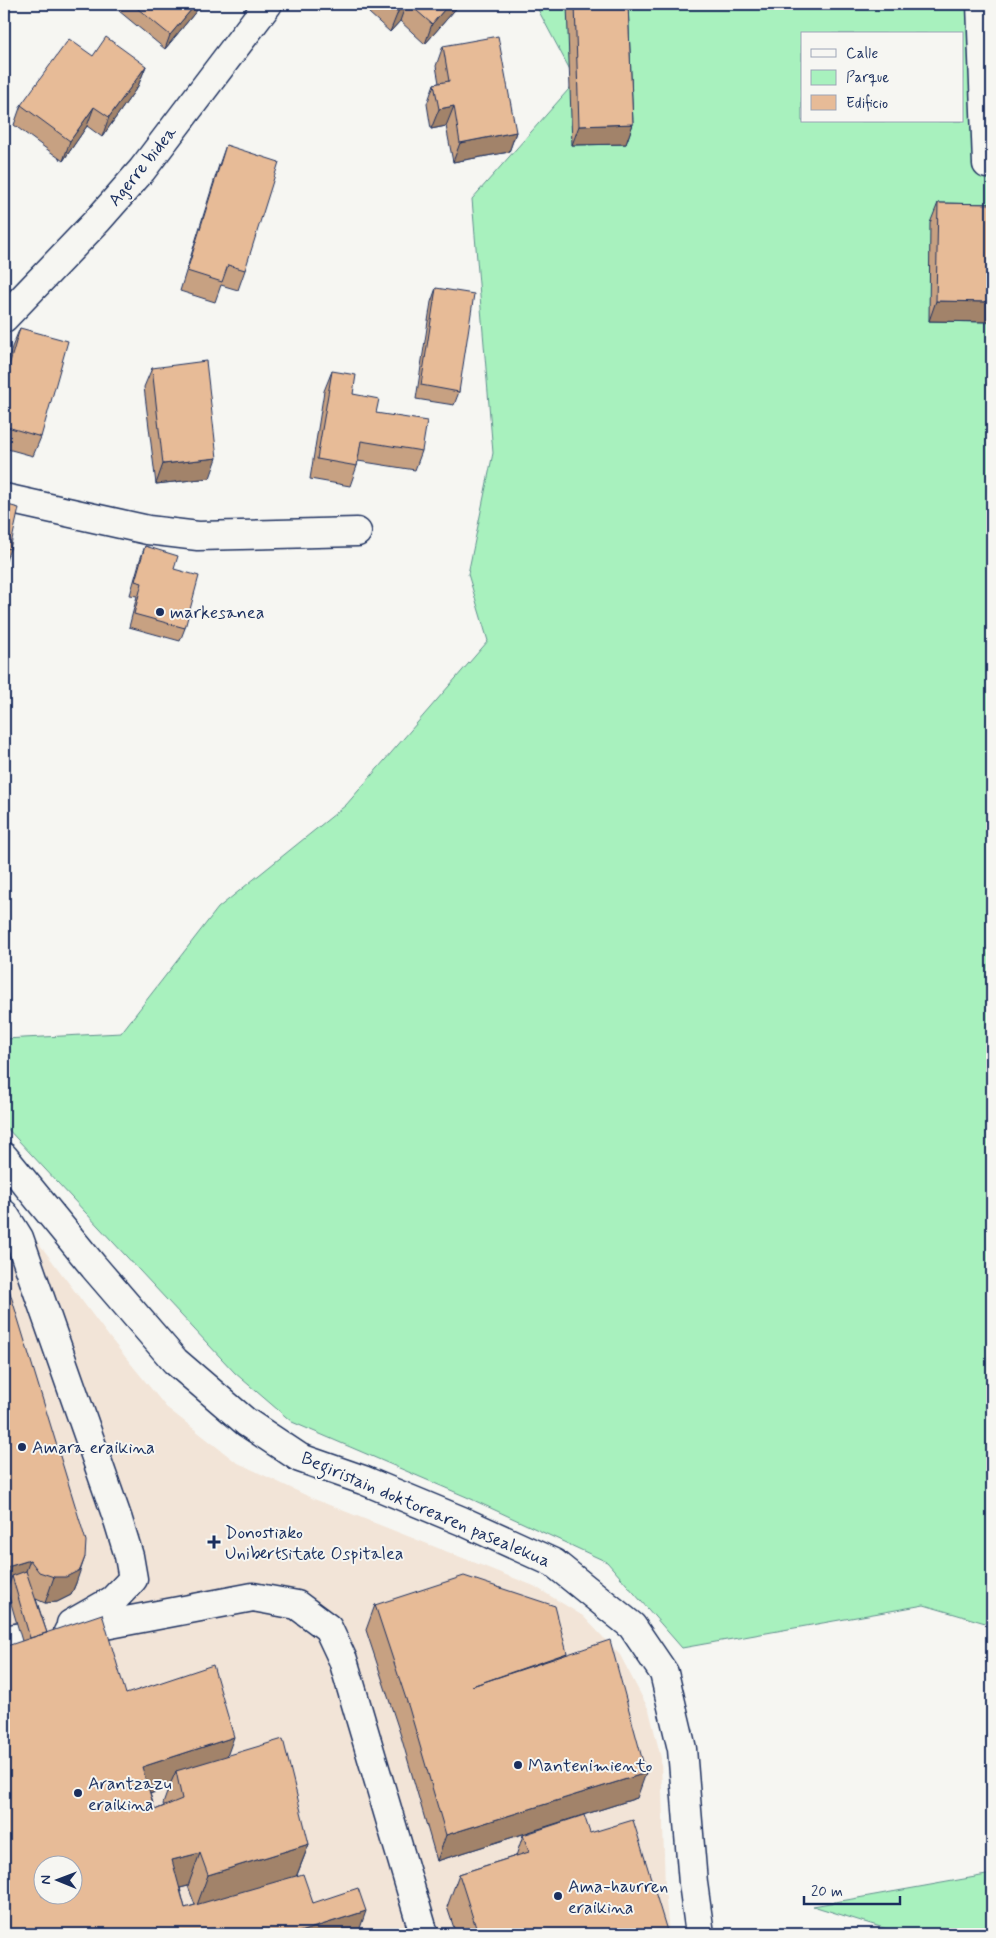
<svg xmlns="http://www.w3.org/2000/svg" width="996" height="1938" font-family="Mynerve,sans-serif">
<rect width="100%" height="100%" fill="#f6f6f2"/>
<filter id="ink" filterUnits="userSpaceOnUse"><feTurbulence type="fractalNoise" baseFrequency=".02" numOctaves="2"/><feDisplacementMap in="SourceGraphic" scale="10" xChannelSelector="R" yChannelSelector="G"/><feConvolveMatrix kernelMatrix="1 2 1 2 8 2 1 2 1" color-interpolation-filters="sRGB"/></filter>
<g filter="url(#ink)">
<!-- built -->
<path fill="#f2e4d7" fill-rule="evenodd" d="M4 1197 110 1338 166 1407 236 1462 314 1499 534 1586 583 1616 620 1655 649 1710 661 1758 665 1888 669 1934H4ZM42 1866H72V1896H42Z"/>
<!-- green -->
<path fill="#a8f1be" stroke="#62908e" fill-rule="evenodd" d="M535 4H992V1625L924 1605 682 1648 607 1562 469 1498 292 1422 235 1373 4 1125V1039L121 1033 218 908 346 805 488 641 468 574 493 453 472 199 576 81ZM802 34H962V121H802Z
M992 1874V1934H903L813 1906Z"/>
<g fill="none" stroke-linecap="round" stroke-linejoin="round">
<!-- minor casing -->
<g stroke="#1b2f5e" stroke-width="31">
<path id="minor" d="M981 4 987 164
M4 318 98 220 142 170 268 4
M4 498 148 530 198 536 357 532
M4 1157 94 1267 175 1361 246 1422 300 1458 363 1480 462 1521 554 1563 632 1626 664 1673 682 1749 693 1883 700 1934
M4 1214 19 1238 118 1520 129 1556 133 1579 113 1600 71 1624
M68 1632 253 1597 297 1605 328 1628 343 1660 424 1934
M4 1640 21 1637"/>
</g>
<!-- minor -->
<use href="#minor" stroke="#f6f6f2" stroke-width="28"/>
</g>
<!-- wall -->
<path fill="#c7a182" stroke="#1b2f5e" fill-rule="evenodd" d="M122 4H202L165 49 119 11Z
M372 4H460L425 44 400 21 390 32 369 13Z
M567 4H628L633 124 626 144 572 145Z
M443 46 516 132 509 152 453 162 446 126 431 129 427 104 434 84 439 83 436 66Z
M93 56 146 66 138 86 102 137 87 126 63 161 14 125 21 105Z
M226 145 245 270 238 290 221 285 215 302 180 291 219 165Z
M938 203 992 204V322L929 321 930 223Z
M436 288 459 392 454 405 416 399 431 302Z
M20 328 41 437 33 456 4 448V378L12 347Z
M152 368 210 478 156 484 144 387Z
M332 371 353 394 422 451 415 470 358 461 357 466 350 486 310 479 324 391Z
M4 504 10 549 4 566Z
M145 546 174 569 185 628 180 641 129 627 137 596 130 595 140 560Z
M4 1273 76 1583 71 1595 57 1602 45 1603 36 1599 47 1633 126 1694 227 1756 309 1844 297 1875 313 1903 366 1911 4 1934 22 1641 7 1590 4 1591ZM169 1787 163 1804 164 1806 155 1810 150 1794ZM188 1886 195 1905 185 1908 180 1888Z
M375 1605 567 1654 637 1798 437 1861 400 1733 366 1630Z
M590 1833 668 1934H456L447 1907 459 1874 516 1856 523 1835Z"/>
<!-- shaded-wall -->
<path fill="#a2836a" stroke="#1b2f5e" d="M196 4H202L165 49 170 35Z
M405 4H406L400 21 390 32 398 12Z
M449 4H460L425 44 432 24Z
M146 66 138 86 102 137 109 117Z
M454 106 446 126 431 129 439 109Z
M94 107 87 126 63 161 70 141Z
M633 124 626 144 572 145 579 126Z
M516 132 509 152 453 162 460 143Z
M936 301 992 302V322L929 321Z
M217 458 210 478 156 484 163 464Z
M85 1557 76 1583 71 1595 57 1602 45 1603 54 1577Z
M30 1560 21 1585 12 1576 7 1590 4 1591V1568Z
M567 1653 558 1678 472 1686Z
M234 1737 222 1770 176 1771 169 1787 129 1801 142 1767Z
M646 1773 637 1798 437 1861 446 1835Z
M309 1844 296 1877 196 1908 208 1875Z
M200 1853 188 1886 160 1893 172 1860Z
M366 1911 358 1934H293Z"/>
<!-- building -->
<path fill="#e7bb97" stroke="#1b2f5e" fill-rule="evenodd" d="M132 4H196L170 35Z
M388 4H405L398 12Z
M409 4H449L432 24Z
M575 4H628L633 124 579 126Z
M498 36 516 132 460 143 454 106 439 109 434 84 449 81 443 46Z
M106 37 146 66 109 117 94 107 70 141 21 105 69 39 93 56Z
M226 145 279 162 245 270 228 265 222 282 187 271Z
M938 203 992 204V302L936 301Z
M436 288 474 294 459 392 421 385Z
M20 328 68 341 41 437 4 426V383Z
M206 361 217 458 163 464 152 368Z
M332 371 356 375 353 394 379 399 376 413 427 421 422 451 361 441 357 466 317 459Z
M4 504 19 508 10 549 4 547Z
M145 546 178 556 174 569 199 576 185 628 134 614 142 583 135 581Z
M4 1273 86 1541 85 1557 80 1570 66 1577H54L39 1572 30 1560 4 1568Z
M26 1571 47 1633 30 1638 12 1576Z
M464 1576 555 1606 567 1653 472 1686 610 1640 646 1773 446 1835 409 1708 375 1605Z
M102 1614 126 1694 213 1665 234 1737 142 1767 155 1810 182 1799 176 1771 283 1739 309 1844 208 1875 200 1853 172 1860 185 1908 303 1874 313 1903 358 1888 366 1911 293 1934H4V1647ZM42 1866H72V1896H42Z
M584 1815 590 1833 633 1820 668 1934H478L459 1874 529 1852 523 1835Z"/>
</g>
<!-- markers -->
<g fill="#1b2f5e" stroke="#f6f6f2" stroke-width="2">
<circle cx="160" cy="612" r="5"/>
<circle cx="22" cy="1447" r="5"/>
<path d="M211.5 1534.5h5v5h5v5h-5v5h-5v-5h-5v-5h5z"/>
<circle cx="518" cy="1765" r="5"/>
<circle cx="78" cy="1793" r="5"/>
<circle cx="558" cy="1896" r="5"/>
</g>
<g text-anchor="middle" stroke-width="4" stroke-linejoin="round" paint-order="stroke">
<!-- street labels -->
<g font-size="18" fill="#1b2f5e" stroke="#f6f6f2">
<text transform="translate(142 166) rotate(-51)" y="6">Agerre bidea</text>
<text transform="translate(426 1509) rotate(23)" y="6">Begiristain doktorearen pasealekua</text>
</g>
<!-- poi labels -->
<g font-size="18" fill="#1b2f5e" stroke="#f6f6f2" text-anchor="start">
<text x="170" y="618">markesanea</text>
<text x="32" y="1453">Amara eraikina</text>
<text x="225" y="1538">Donostiako<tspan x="225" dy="21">Unibertsitate Ospitalea</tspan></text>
<text x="528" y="1771">Mantenimiento</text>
<text x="88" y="1789">Arantzazu<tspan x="88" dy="21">eraikina</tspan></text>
<text x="568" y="1892">Ama-haurren<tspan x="568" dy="21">eraikina</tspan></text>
</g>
</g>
<!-- margin -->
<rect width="996" height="1938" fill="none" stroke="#f6f6f2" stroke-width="20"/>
<rect x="10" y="10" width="976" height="1918" fill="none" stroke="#1b2f5e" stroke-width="2" filter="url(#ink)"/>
<!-- legend -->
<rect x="801" y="32" width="162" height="90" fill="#f6f6f2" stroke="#9ea6b7"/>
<rect x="811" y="49" width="25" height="8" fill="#f6f6f2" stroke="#9ea6b7"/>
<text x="846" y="58" font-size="15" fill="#1b2f5e">Calle</text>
<rect x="811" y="70" width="25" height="15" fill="#a8f1be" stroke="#9ea6b7"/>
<text x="846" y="82" font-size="15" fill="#1b2f5e">Parque</text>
<rect x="811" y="95" width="25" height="15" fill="#e7bb97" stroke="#9ea6b7"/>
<text x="846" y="108" font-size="15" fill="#1b2f5e">Edificio</text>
<!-- north arrow -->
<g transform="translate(58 1880) rotate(271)"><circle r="24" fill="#f6f6f2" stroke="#9ea6b7"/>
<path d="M0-4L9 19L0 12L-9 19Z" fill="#1b2f5e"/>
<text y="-8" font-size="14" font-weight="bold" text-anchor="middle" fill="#1b2f5e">N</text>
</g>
<!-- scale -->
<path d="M804 1896v8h96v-8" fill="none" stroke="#1b2f5e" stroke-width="2.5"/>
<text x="811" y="1896" font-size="15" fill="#1b2f5e" stroke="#f6f6f2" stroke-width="4" paint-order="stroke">20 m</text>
</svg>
